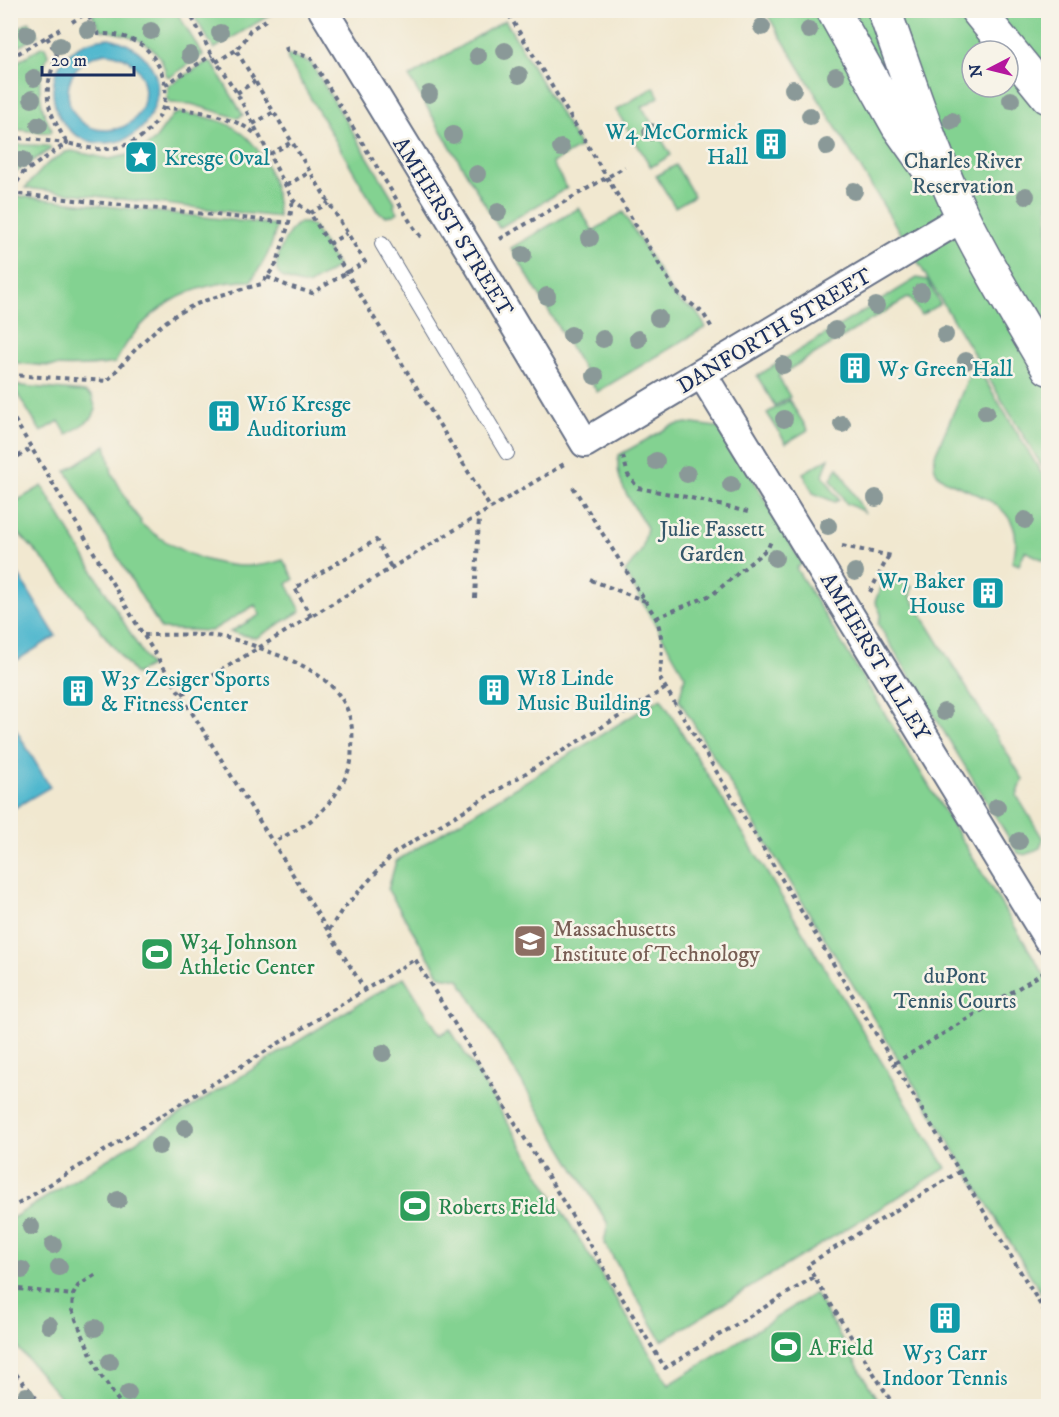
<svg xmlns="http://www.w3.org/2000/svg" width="1059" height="1417" font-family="'IM FELL DW Pica',serif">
<rect width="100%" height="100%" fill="#f7f3e8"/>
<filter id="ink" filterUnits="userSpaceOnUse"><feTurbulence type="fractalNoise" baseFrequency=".0167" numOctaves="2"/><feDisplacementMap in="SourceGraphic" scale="12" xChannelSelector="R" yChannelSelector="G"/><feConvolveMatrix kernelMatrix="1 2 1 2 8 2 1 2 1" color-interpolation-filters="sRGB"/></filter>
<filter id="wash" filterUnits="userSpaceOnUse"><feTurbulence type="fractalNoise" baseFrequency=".008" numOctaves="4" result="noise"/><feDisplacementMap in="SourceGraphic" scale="24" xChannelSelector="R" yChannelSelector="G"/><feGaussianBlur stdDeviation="1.35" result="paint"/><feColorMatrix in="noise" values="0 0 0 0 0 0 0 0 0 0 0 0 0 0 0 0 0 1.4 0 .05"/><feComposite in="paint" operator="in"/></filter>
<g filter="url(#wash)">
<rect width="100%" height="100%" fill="#f1e8d0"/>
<!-- green -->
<path fill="#83d291" stroke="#4f8078" stroke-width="1.5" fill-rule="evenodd" d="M99 11H176L203 55 170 77 166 75C161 42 129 34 101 30L92 15Z
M276 11 214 49 191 11V10Z
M765 11H1048V476ZM972 51H1008V87H972Z
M505 20 580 147 552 163 567 188 499 228 409 77Z
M29 22 38 35 11 52V33Z
M41 47H45L48 54C47 60 43 66 41 72 37 90 43 116 52 130L50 133 11 129V66Z
M287 54 311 63 395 202 394 207 398 212 394 215 385 216 377 211 288 60Z
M207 62H210L213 64 243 115 238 118 191 104 170 103 167 100 168 86Z
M654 87 659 97 642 107 671 155 651 167 616 110Z
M180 113C200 115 222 119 238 130 265 149 278 186 278 217L25 188 47 164 66 152 72 151 109 159 138 153 154 141 173 115Z
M11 144 49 146 51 149 11 175Z
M676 165 694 196 675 207 656 176Z
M17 196 276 225C274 246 263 264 251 281 190 281 143 309 115 363 79 369 46 367 11 362L10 203Z
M579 208 593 231 623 212 671 292 681 303 695 310 706 327 597 392 511 248Z
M299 223H306L313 226 338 267 308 285C300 284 282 280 278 273 272 261 288 229 299 223Z
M917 278 927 280 940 304 921 315 909 297 778 376 790 397 775 406 757 376Z
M979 370 1048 484V562L1025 551 1019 565 1012 562C1027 517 996 502 961 487 952 483 942 481 937 473 933 467 934 461 935 455L970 374Z
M12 385 85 392 92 396 96 410 92 418 67 435 59 421 41 432Z
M789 400 808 430 786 443 767 413Z
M686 423 716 427 727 434 802 564 796 568 1048 981V1304L679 700 685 676 625 572 642 550 647 528C634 505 613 482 619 455L671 426Z
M106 445 112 473 128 502 127 503 141 521 140 523C180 556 232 577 283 560L294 579 287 584 301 611 256 638 230 632 260 615 255 605 211 631 161 629 66 471Z
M829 458 823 475 839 500 835 502 813 493 803 473Z
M838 467 864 512 846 503 831 479Z
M42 486 150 666 135 674 51 568 11 525V498L15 502Z
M886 576 912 587 910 596 1023 779 1017 796 1043 839 1040 848 1025 855 1018 853 878 624 881 614 875 601Z
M661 698 946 1168 662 1341 604 1242 608 1224 459 979 440 976 388 890 396 861Z
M404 977 440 1035 450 1029 669 1385 815 1293 881 1406H68L11 1340V1219L342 1014Z"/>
<!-- water -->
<path fill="#50b7ce" stroke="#367396" stroke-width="1.5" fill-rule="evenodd" d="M109 38C144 46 169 76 152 112 145 128 132 139 115 142 44 155 24 44 109 38ZM105 53C157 55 158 128 108 130 60 132 51 63 105 53Z
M10 561 56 636 11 664H10Z
M11 721 50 787 11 810H10Z"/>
</g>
<g filter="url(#ink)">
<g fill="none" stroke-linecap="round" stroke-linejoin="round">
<!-- service casing -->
<g stroke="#667086" stroke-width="16">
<path id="service" d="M382 244 507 453"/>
</g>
<!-- minor casing -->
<g stroke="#667086" stroke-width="32">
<path id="minor" d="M323 10 477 262 585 443 963 217
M702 374 1048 939"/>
</g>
<!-- trunk casing -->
<g stroke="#667086" stroke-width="36">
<path id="trunk" d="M833 10 898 126 932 174
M884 10C909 79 931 151 963 217 988 269 1019 318 1048 368
M977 10 1048 97"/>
</g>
<!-- path -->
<path stroke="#667086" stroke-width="4" stroke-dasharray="4.5 4.5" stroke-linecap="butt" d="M188 10 212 55 237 93 293 200 310 213 491 509
M506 10 509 15 516 10
M1043 10 1048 19
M509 15 676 292 703 313 712 328
M72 22 91 10
M47 37 57 55C42 95 45 106 67 143 80 146 93 150 107 149 150 146 181 103 157 63 151 54 145 45 134 41 123 35 111 34 98 34L87 13
M286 47 287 50 311 58 412 225 423 240
M10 58 60 29
M216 62 236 50
M165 85 212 55
M237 93 255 81
M164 108C196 110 231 114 257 135
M253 124 274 112
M10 137 67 143 23 173 11 192
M270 154 292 142
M287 185 310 172
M10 193 289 223
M310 213 329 203
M500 239 625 167
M329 244 347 233
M267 277 288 286 312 293 365 262 236 50 244 41 250 30 269 18
M10 375 107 381C128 358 148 333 174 316 198 300 234 291 262 284L277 263 289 223 293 200
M10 412 136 623 365 990
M623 456 628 475 638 488 687 497 752 513
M10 461 32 448
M573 487 656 618C664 637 662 657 659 677L1048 1317
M842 546 892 556
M591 580 645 601
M870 592 889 555
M475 598 479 518
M311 617 295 588 376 540 392 569
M656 618 713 594 768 548 771 541
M144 635C172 635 200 633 227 638 243 641 260 648 275 654 319 670 357 694 352 747 351 753 352 760 350 766 344 785 327 809 310 821 299 829 286 835 274 842
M182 694 564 464
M329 930 342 910 394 853 666 688
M895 1063 1048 970
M10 1209 415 959 665 1368 814 1277 894 1406
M10 1224 12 1208
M95 1275 78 1286 73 1295 72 1310 99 1373 122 1406
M814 1277 807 1265 960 1171
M10 1288 73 1295
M10 1367 43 1406"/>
<!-- service -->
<use href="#service" stroke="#fff" stroke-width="14"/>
<!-- minor -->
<use href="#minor" stroke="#fff" stroke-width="28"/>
<!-- trunk -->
<use href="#trunk" stroke="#fff" stroke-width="33"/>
</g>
<!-- trees -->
<g fill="#8a9998">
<circle cx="762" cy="27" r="9"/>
<circle cx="88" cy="30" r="9"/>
<circle cx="809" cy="30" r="9"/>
<circle cx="151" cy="31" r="9"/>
<circle cx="220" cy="33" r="9"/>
<circle cx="27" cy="34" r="9"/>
<circle cx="60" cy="46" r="9"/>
<circle cx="505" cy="51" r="9"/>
<circle cx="190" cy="55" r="9"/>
<circle cx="478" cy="56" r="9"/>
<circle cx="519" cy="75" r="9"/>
<circle cx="836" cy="76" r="9"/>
<circle cx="34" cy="78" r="9"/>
<circle cx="793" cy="89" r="9"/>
<circle cx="429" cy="94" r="9"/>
<circle cx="32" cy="99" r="9"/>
<circle cx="1011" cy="100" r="9"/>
<circle cx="810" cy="116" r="9"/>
<circle cx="952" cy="121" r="9"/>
<circle cx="39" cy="125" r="9"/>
<circle cx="651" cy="132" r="9"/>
<circle cx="453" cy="135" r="9"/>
<circle cx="827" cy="147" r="9"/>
<circle cx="561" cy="148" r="9"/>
<circle cx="23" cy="160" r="9"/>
<circle cx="477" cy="174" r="9"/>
<circle cx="854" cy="191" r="9"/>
<circle cx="1026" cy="196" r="9"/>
<circle cx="498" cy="212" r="9"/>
<circle cx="590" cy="238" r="9"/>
<circle cx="523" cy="255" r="9"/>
<circle cx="921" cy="292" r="9"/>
<circle cx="547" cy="296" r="9"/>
<circle cx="876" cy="306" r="9"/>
<circle cx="658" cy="318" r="9"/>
<circle cx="835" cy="330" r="9"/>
<circle cx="571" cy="335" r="9"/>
<circle cx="945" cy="335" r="9"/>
<circle cx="603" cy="339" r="9"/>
<circle cx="638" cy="339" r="9"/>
<circle cx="966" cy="361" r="9"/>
<circle cx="783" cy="365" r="9"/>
<circle cx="595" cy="376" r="9"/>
<circle cx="986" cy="412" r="9"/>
<circle cx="784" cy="419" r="9"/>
<circle cx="842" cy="424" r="9"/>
<circle cx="656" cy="461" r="9"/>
<circle cx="687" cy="474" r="9"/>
<circle cx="731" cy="485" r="9"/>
<circle cx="876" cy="498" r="9"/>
<circle cx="1025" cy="520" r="9"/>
<circle cx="828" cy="526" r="9"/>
<circle cx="775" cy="558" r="9"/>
<circle cx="855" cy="572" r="9"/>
<circle cx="944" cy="712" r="9"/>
<circle cx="997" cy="807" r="9"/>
<circle cx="1019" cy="841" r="9"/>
<circle cx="383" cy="1053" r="9"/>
<circle cx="185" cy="1128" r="9"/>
<circle cx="159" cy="1146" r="9"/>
<circle cx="118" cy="1200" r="9"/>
<circle cx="31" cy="1227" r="9"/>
<circle cx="53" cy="1245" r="9"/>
<circle cx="59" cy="1267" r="9"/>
<circle cx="22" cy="1270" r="9"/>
<circle cx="49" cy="1325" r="9"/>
<circle cx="95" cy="1328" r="9"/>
<circle cx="110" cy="1362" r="9"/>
<circle cx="128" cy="1393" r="9"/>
<circle cx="26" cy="1396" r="9"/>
</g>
</g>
<!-- icons -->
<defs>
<g id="building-square" transform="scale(1.725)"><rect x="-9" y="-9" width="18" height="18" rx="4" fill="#0f9aa8" stroke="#f7f3e8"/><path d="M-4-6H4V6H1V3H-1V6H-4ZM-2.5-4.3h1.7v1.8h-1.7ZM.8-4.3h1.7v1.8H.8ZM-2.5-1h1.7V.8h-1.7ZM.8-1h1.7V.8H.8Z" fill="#fff"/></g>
<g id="sight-square" transform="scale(1.725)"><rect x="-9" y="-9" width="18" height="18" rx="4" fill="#0f9aa8" stroke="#f7f3e8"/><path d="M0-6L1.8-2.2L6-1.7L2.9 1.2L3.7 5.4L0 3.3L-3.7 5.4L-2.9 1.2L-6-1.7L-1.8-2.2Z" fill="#fff"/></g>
<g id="university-square" transform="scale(1.725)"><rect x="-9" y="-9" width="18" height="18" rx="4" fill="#8d6e63" stroke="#f7f3e8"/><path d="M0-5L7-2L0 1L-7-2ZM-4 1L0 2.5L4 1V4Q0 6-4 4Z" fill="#fff"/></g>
<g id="stadium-square" transform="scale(1.725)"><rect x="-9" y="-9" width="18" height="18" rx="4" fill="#2e9e5b" stroke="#f7f3e8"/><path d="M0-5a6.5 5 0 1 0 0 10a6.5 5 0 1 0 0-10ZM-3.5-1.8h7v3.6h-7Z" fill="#fff"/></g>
</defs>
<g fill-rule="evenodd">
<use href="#building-square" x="771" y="144"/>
<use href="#sight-square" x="141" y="157"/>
<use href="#building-square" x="855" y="368"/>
<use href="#building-square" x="224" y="416"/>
<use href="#building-square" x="988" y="593"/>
<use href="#building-square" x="494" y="690"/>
<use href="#building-square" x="78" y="691"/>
<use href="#university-square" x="530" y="941"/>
<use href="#stadium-square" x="157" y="954"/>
<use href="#stadium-square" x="415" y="1206"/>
<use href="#building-square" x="945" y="1318"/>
<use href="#stadium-square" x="786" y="1347"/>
</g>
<g text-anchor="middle" stroke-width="5" stroke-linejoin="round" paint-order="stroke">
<!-- culture labels -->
<g font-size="22" fill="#0d838f" stroke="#f7f3e8" text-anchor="start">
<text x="748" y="139" text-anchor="end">W4 McCormick<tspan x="748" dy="25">Hall</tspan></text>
<text x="164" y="165">Kresge Oval</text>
<text x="878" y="376">W5 Green Hall</text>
<text x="247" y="411">W16 Kresge<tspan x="247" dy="25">Auditorium</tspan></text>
<text x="965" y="588" text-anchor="end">W7 Baker<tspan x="965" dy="25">House</tspan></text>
<text x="517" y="685">W18 Linde<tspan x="517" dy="25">Music Building</tspan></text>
<text x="101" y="686">W35 Zesiger Sports<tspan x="101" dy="25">&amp; Fitness Center</tspan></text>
<text x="945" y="1360" text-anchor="middle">W53 Carr<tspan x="945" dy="25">Indoor Tennis</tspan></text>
</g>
<!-- park labels -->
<g font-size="22" fill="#35586b" stroke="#f7f3e8">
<text x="963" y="168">Charles River<tspan x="963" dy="25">Reservation</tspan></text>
<text x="712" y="536">Julie Fassett<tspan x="712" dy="25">Garden</tspan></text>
<text x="955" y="983">duPont<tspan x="955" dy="25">Tennis Courts</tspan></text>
</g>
<!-- street labels -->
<g font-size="22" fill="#1b2f5e" stroke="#f7f3e8">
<text transform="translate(454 226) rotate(58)" y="8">AMHERST STREET</text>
<text transform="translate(774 330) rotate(-31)" y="8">DANFORTH STREET</text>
<text transform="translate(876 656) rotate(59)" y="8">AMHERST ALLEY</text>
</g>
<!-- education labels -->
<g font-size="22" fill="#785e54" stroke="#f7f3e8" text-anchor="start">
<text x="553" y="936">Massachusetts<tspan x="553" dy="25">Institute of Technology</tspan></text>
</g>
<!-- leisure labels -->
<g font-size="22" fill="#27864d" stroke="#f7f3e8" text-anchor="start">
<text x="180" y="949">W34 Johnson<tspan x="180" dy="25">Athletic Center</tspan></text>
<text x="438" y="1214">Roberts Field</text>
<text x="809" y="1355">A Field</text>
</g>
</g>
<!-- margin -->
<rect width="1059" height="1417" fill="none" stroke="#f7f3e8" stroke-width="36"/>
<!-- north arrow -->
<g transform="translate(990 69) rotate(263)"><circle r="28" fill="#f7f3e8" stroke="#9fa5b1" stroke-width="1.5"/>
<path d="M0-4.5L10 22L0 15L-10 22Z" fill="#b5179e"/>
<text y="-9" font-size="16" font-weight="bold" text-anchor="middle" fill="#1b2f5e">N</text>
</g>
<!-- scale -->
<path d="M42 66v9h92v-9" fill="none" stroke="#1b2f5e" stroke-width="3"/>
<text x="51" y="66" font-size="18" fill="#1b2f5e" stroke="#f7f3e8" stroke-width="4.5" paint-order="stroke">20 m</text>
</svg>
